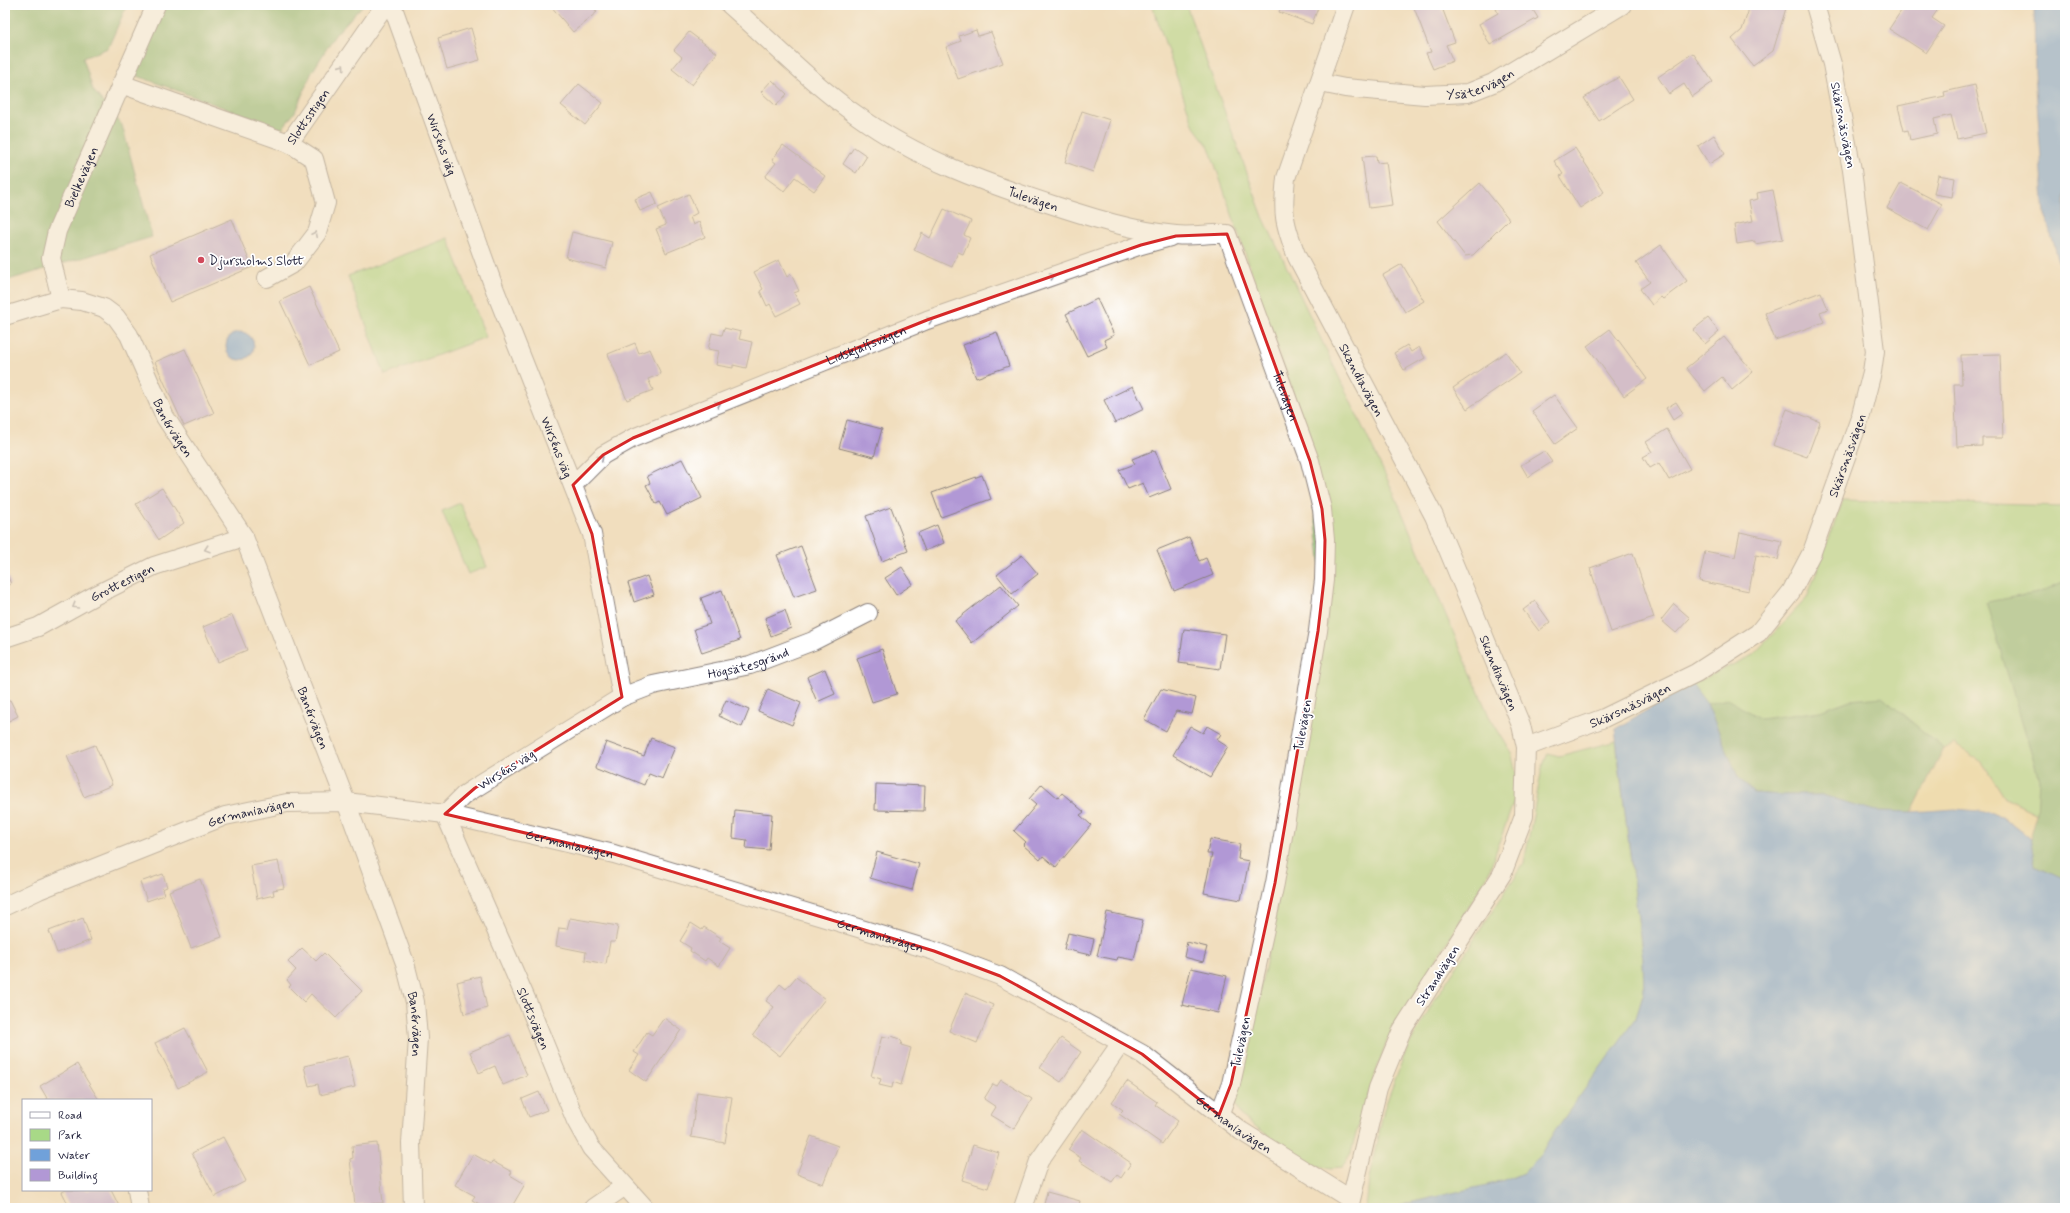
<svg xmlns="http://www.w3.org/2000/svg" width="2070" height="1213" font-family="Mynerve,sans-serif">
<rect width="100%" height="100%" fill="#fff"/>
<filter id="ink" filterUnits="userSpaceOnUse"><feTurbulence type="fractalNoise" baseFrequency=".025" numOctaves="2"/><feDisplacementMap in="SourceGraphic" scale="8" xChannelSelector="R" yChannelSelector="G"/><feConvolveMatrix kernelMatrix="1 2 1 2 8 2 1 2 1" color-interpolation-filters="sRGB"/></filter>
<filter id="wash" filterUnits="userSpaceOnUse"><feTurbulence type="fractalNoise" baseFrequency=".012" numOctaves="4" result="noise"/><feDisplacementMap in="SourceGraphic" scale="16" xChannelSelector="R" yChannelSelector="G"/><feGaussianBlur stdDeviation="0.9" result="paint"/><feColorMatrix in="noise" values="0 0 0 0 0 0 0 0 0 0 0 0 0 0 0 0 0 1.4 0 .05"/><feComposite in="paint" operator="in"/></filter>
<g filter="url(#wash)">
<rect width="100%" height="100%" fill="#f1debe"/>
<!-- green -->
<path fill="#a8d987" stroke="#657e61" d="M1152 5H1186L1263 217 1392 489 1489 716 1511 752 1517 777 1515 798 1487 877 1387 1040 1359 1122 1351 1153 1342 1168 1330 1169 1306 1163 1240 1115 1234 1100 1265 968 1327 619 1306 431 1209 147 1194 127Z
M448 238 486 337 385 375 348 276Z
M1843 500 2065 506V879L2030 838 2037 814 2005 798 1982 762 1944 749 1912 812 1753 793 1692 684 1753 655 1807 598Z
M460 503 487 567 468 574 442 511Z
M1616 741 1643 960 1644 992 1636 1018 1557 1128 1541 1154 1524 1173 1505 1181 1409 1203 1395 1208H1366L1369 1179 1384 1109 1405 1053 1435 999 1524 863 1542 768 1548 753 1559 756Z"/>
<!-- forest -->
<path fill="#86b974" stroke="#546e58" d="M5 5H127L108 48 83 58 93 90 122 125 152 237 5 281Z
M167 5H363L335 35 311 74 295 112 282 129 132 74Z
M2065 581V879L2035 865 2030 838 2037 814 2039 779 1986 602 2038 593Z
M1882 697 1944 749 1912 812 1876 811 1822 795H1781L1753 793 1738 777 1707 704 1727 699 1761 719 1820 711 1850 700Z"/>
<!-- sand -->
<path fill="#eeda9e" stroke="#887e6c" d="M1954 744 1982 762 2005 798 2037 814 2030 838 2002 816 1912 812 1944 749Z"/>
<!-- water -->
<path fill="#70a1da" stroke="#49628a" d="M2034 5H2065V281L2045 215 2035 73Z
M226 346a14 14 0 1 1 28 0a14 14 0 1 1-28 0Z
M1692 684 1707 704 1738 777 1753 793 1781 795H1822L1876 811 1912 812 1955 809 1979 811 2002 816 2030 838 2035 865 2065 879V1208H1395L1409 1203 1504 1181 1524 1173 1541 1154 1557 1128 1636 1018 1644 992 1643 960 1615 729Z"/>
<g id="blocks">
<!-- building -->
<path fill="#b198d5" d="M550 5H591L597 12 573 32Z
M1282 5H1319L1312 24 1279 12Z
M1413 5H1441L1455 42 1446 45 1453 61 1433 69 1426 53 1431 52Z
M1503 5H1530L1538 18 1490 45 1479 24 1498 13 1496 9Z
M1748 5H1787L1773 51 1753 66 1732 39 1742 30 1748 12Z
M1905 5H1941L1932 18 1944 26 1926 53 1889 29Z
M471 28 480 60 447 69 438 38Z
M976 30 978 36 991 32 1003 63 958 79 946 47 961 41 959 36Z
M689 32 717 53 692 85 672 69 682 57 674 50Z
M1693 53 1713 82 1692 97 1684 84 1669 94 1658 77Z
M1619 77 1633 99 1599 121 1584 98Z
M772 80 787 94 776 106 761 92Z
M579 84 603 103 585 125 561 105Z
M1975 85 1986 133 1957 139 1951 115 1934 119 1937 134 1910 140 1908 130 1904 131 1898 106 1945 96 1944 92Z
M1082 111 1110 120 1093 172 1065 162Z
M1714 135 1725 154 1709 164 1698 146Z
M783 145 825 176 814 191 795 177 784 191 765 177 776 163 772 160Z
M854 147 867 156 856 173 843 164Z
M1575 148 1604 192 1580 208 1560 176 1563 174 1554 161Z
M1376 156 1377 163 1386 162 1392 205 1369 208 1362 157Z
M1938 175 1955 178 1952 197 1934 194Z
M1480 183 1509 219 1473 255 1465 256 1438 221Z
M1901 183 1942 204 1928 230 1887 208Z
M1773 190 1783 239 1755 244V241L1737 244 1734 225 1753 221 1749 201 1758 199 1757 193Z
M652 192 657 204 640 211 635 199Z
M689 194 697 213 690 217 693 225 699 222 705 237 666 253 656 229 666 225 658 208Z
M944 209 971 221 964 235 970 238 963 254 958 252 952 267 914 250 922 233 930 238Z
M232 219 252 267 170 302 150 254Z
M572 232 612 242 606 268 566 258Z
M1661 245 1687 281 1663 299 1661 297 1652 305 1640 289 1650 282 1636 263Z
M779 260 787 277 791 274 799 291 794 293 800 304 776 316 770 304 767 306 760 291 763 289 754 272Z
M1402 264 1424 301 1405 312 1383 275Z
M309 287 339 352 310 365 280 301Z
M1821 292 1828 309 1820 312 1824 322 1775 340 1765 313Z
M1097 299 1114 335 1104 340 1107 347 1087 356 1066 314Z
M1708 318 1719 332 1705 344 1693 330Z
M724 328 741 332 739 339 752 342 746 368 733 365V368L716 365 719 351 708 349 712 333 722 335Z
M1610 329 1647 379 1624 396 1587 346Z
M997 332 1009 366 976 378 963 345Z
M1724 337 1753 372 1732 390 1722 377 1705 391 1686 368Z
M635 343 639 353 650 349 661 374 648 379 653 390 627 400 608 354Z
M1407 345 1411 352 1419 347 1425 358 1404 370 1394 353Z
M185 349 214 413 184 426 155 362Z
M1506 352 1520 373 1467 409 1453 388Z
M2000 354 2003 438H1982V446L1957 447 1954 384H1962L1961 355Z
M1133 386 1144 409 1115 423 1104 400Z
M1554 395 1578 428 1555 444 1532 411Z
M1676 402 1683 413 1673 420 1666 408Z
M1787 409 1820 422 1807 457 1773 445Z
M847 420 882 429 874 457 839 448Z
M1667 429 1690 469 1669 480 1659 463 1650 468 1643 457 1652 452 1646 442Z
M1155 450 1171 489 1149 498 1143 483 1128 489 1119 470 1135 464 1132 459Z
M1544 451 1552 462 1528 477 1521 465Z
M682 459 702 498 667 515 660 502 656 504 646 485 650 483 647 476Z
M982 475 991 499 941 517 932 493Z
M162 488 184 523 159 540 136 504Z
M891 507 908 551 882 561 866 516Z
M937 525 944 543 925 551 918 533Z
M1740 532 1782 541 1778 560 1756 555 1749 591 1699 581 1705 551 1735 557Z
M1189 537 1199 561 1206 558 1213 575 1174 591 1157 550Z
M801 546 817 589 794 597 777 555Z
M1633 553 1654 618 1611 632 1590 568Z
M1022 555 1038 574 1012 594 997 575Z
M902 567 913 584 896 595 885 578Z
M5 570 11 584 5 586Z
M647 576 654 595 634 602 628 583Z
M1001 585 1018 606 972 643 955 621Z
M722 590 740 640 702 653 694 629 710 624 701 598Z
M1535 601 1550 622 1539 631 1523 610Z
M1674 604 1690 618 1676 633 1661 620Z
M785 610 791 628 771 636 765 618Z
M232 615 247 650 218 662 203 627Z
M1184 629 1225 634 1220 669 1179 663Z
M882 649 897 694 872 702 857 658Z
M825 669 835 694 817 702 807 677Z
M768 689 801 703 792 725 758 711Z
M1161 689 1196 698 1192 714 1176 711 1166 731 1144 719Z
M10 700 18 716 5 723V702Z
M726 700 749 710 742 727 719 716Z
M1190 726 1203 733 1207 726 1221 734 1217 740 1228 747 1210 777 1173 755Z
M651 738 675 747 662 778 649 773 644 785 597 766 606 742 644 756Z
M95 745 112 785 84 797 67 756Z
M876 784 925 786 924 811 875 810Z
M1042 784 1058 798 1062 793 1084 812 1080 815 1091 825 1056 867 1043 856 1040 860 1023 845 1026 842 1014 831 1036 805 1029 799Z
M735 810 772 814 769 850 746 848 747 840 733 838Z
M1210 839 1240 844 1238 859 1249 861 1241 900 1204 893 1212 854H1207Z
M877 852 919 864 912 890 870 878Z
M278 861 284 888 273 890 274 895 257 899 251 866Z
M163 874 167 887 162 889 164 895 147 901 140 882Z
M200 879 222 937 191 948 169 891Z
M1107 912 1143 920 1134 960 1118 957 1117 960 1097 956Z
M83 918 91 940 57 953 49 931Z
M570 918 618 926 615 942H610L606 964 585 960 586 952 556 946 559 928 567 929Z
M691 923 702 930 704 927 721 938 719 941 730 948 719 966 707 958 705 961 690 951 691 948 680 941Z
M1068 933 1094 939 1090 955 1064 949Z
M1187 942 1207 947 1203 962 1184 957Z
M302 948 316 961 324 953 362 991 336 1018 311 994 304 1002 289 987 291 985 287 980 296 970 288 962Z
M1191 968 1227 976 1218 1013 1182 1005Z
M480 976 487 1008 464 1014 457 982Z
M796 977 825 999 780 1056 753 1035 774 1007 766 1001 780 984 786 989Z
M965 993 993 1005 977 1043 949 1031Z
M664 1018 681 1030 646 1082 629 1070 639 1055 634 1052 647 1032 652 1035Z
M185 1028 208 1072 178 1088 155 1043Z
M510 1035 527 1075 503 1085 495 1066 479 1073 470 1052Z
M882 1036 890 1038 892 1036 899 1039 902 1042 901 1045 911 1048 901 1085 893 1082 892 1088 879 1085 881 1079 871 1076Z
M1061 1038 1081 1052 1061 1082 1040 1068Z
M348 1056 355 1087 320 1095 318 1084 309 1086 304 1066Z
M77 1064 99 1100H48L40 1086Z
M1001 1080 1032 1099 1014 1129 991 1115 996 1107 984 1099 993 1084 997 1086Z
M1127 1081 1157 1102 1155 1105 1178 1121 1162 1144 1119 1114 1123 1110 1112 1102Z
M539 1092 547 1110 529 1117 522 1099Z
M697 1092 732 1097 725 1143 691 1137Z
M1082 1129 1131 1163 1121 1178 1117 1175 1112 1182 1079 1161 1081 1158 1068 1150Z
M811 1136 838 1146 823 1184 797 1174Z
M223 1137 246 1181 215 1197 192 1153Z
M377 1143 383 1203 355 1205 350 1159 353 1158 352 1146Z
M973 1145 999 1153 988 1188 962 1180Z
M473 1154 491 1164 492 1161 512 1172 510 1175 525 1184 511 1208H496L491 1205 489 1208H487L472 1200 475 1196 455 1185Z
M66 1190H111L120 1208H70L62 1192Z
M1047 1192 1080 1201 1079 1205 1088 1208H1043Z"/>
</g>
</g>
<g filter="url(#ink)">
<use href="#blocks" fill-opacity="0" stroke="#8a807c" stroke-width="1"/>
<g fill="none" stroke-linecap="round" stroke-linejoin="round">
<!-- minor casing -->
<g stroke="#8a807c" stroke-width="20">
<g id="minor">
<path id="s1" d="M392 5 495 290 592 534 622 697 475 788 464 795 445 814 527 1001 576 1121 591 1148 645 1208"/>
<path id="s2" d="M730 5C772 42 812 84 858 116 916 158 985 183 1053 205 1093 218 1133 231 1176 235 1192 237 1210 233 1227 234L1310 461 1322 509 1325 540 1324 580 1318 631 1275 883 1231 1084 1219 1115"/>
<path id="s3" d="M1346 5 1286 178C1282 214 1284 223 1297 257L1434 516 1521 725 1526 747 1524 816 1502 874 1402 1030 1378 1088 1349 1208"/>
<path id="s4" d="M1320 83 1345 88 1425 95 1468 93 1493 83 1622 5"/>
<path d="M121 84 289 143"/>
<path id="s5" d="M267 278 294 263 317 233 326 203 314 159 289 143 385 5"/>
<path id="s6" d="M61 299 51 258 57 231 156 5"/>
<path id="s7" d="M5 316 61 299 82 301 104 308 116 317 129 335 165 417 244 537 346 802 405 963 415 1002 418 1038 411 1143 413 1208"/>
<path id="s8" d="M573 485 603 455 633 438 927 320 1141 245 1170 237"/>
<path id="s9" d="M5 638 38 627 92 597 154 566 244 537"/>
<path id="s10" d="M622 697 653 685 750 665 813 641 868 613"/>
<path id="s11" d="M1526 747 1604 718 1696 673 1758 633 1791 592 1812 552 1861 415 1872 372 1875 351 1852 170 1832 64 1815 5"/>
<path id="s12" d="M5 906 39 890 225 816 287 803 346 802 445 814 614 854 934 951 1000 976 1142 1054 1241 1131 1350 1199"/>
<path d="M137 1190 140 1208"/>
<path d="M593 1208 625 1186"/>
<path d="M1023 1208 1039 1161 1121 1043"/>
</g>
</g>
<!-- minor -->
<use href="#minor" stroke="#fff" stroke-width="18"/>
</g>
<!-- one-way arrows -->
<defs><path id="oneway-chevron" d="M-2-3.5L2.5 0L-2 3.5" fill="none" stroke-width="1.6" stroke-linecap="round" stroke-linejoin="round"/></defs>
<g stroke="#9c9ca7">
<use href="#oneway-chevron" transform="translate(342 67) rotate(-55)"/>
<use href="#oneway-chevron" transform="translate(315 234) rotate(-64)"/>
<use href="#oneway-chevron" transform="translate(1052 276) rotate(-20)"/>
<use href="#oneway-chevron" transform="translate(930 320) rotate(-20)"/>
<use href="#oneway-chevron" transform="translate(718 404) rotate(-22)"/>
<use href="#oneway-chevron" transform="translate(601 458) rotate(-41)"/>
<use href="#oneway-chevron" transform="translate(207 549) rotate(162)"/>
<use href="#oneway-chevron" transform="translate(75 606) rotate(150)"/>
</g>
</g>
<!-- marked area -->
<path d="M0 0H2070V1213H0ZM1227 234 1310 461 1322 509 1325 540 1324 580 1318 631 1275 883 1231 1084 1219 1115 1142 1054 1000 976 934 951 614 854 445 814 475 788 622 697 592 534 573 485 603 455 633 438 927 320 1141 245 1176 236Z" fill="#f1debe" fill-opacity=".55" fill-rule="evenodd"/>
<path fill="none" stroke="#d62828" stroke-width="3" stroke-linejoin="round" d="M1227 234 1310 461 1322 509 1325 540 1324 580 1318 631 1275 883 1231 1084 1219 1115 1142 1054 1000 976 934 951 614 854 445 814 475 788 622 697 592 534 573 485 603 455 633 438 927 320 1141 245 1176 236Z"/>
<!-- markers -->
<circle fill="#d1495b" stroke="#fff" stroke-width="1.5" cx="201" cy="260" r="4"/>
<g text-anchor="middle" stroke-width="3.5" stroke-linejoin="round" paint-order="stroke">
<!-- street labels -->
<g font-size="13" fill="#22223b" stroke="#fff">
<text dy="5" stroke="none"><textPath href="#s4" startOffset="163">Ysätervägen</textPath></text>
<text dy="5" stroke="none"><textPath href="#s5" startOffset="208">Slottsstigen</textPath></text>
<text transform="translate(1844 125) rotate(79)" y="5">Skärsnäsvägen</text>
<text dy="5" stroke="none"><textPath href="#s1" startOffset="148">Wirséns väg</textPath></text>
<text dy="5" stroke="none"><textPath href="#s6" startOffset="129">Bielkevägen</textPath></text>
<text dy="5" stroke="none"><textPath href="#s2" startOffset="364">Tulevägen</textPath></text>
<text dy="5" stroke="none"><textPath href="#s8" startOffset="328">Lidskjalfsvägen</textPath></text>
<text dy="5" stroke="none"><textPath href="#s3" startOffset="403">Skandiavägen</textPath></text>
<text dy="5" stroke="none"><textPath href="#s2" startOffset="735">Tulevägen</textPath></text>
<text dy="5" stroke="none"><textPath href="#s7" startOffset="243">Banérvägen</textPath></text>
<text dy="5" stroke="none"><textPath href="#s1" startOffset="472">Wirséns väg</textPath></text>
<text dy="5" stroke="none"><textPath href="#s11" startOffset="460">Skärsnäsvägen</textPath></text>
<text dy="5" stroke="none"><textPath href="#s9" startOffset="130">Grottestigen</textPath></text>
<text dy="5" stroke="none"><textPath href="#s10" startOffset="131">Högsätesgränd</textPath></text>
<text dy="5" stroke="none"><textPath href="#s3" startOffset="727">Skandiavägen</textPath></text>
<text dy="5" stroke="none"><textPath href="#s11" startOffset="112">Skärsnäsvägen</textPath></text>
<text dy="5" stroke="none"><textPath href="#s7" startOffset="567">Banérvägen</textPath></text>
<text transform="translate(1302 725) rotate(-80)" y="5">Tulevägen</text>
<text transform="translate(506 769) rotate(-32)" y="5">Wirséns väg</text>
<text dy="5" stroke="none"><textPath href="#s12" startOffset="264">Germaniavägen</textPath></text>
<text dy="5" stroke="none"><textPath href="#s12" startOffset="588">Germaniavägen</textPath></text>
<text dy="5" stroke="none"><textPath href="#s12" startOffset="912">Germaniavägen</textPath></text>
<text transform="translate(1437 975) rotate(-57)" y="5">Strandvägen</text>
<text dy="5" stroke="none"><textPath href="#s1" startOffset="1167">Slottsvägen</textPath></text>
<text dy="5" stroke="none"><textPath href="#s7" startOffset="891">Banérvägen</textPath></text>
<text transform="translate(1240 1042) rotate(-78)" y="5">Tulevägen</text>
<text dy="5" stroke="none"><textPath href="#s12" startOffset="1316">Germaniavägen</textPath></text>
</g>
<!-- poi labels -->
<g font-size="13" fill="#22223b" stroke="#fff" text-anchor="start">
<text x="209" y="265">Djursholms Slott</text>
</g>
</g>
<!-- margin -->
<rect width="2070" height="1213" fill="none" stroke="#fff" stroke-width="20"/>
<!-- legend -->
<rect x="22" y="1099" width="130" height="92" fill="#ffffff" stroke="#a7a7b1"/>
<rect x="30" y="1112" width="20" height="6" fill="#ffffff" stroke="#a7a7b1"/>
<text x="58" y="1119" font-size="12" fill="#22223b">Road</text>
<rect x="30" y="1129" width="20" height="12" fill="#a8d987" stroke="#a7a7b1"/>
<text x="58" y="1139" font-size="12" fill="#22223b">Park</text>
<rect x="30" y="1149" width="20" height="12" fill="#70a1da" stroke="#a7a7b1"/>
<text x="58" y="1159" font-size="12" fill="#22223b">Water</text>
<rect x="30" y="1169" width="20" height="12" fill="#b198d5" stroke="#a7a7b1"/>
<text x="58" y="1179" font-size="12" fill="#22223b">Building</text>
</svg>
